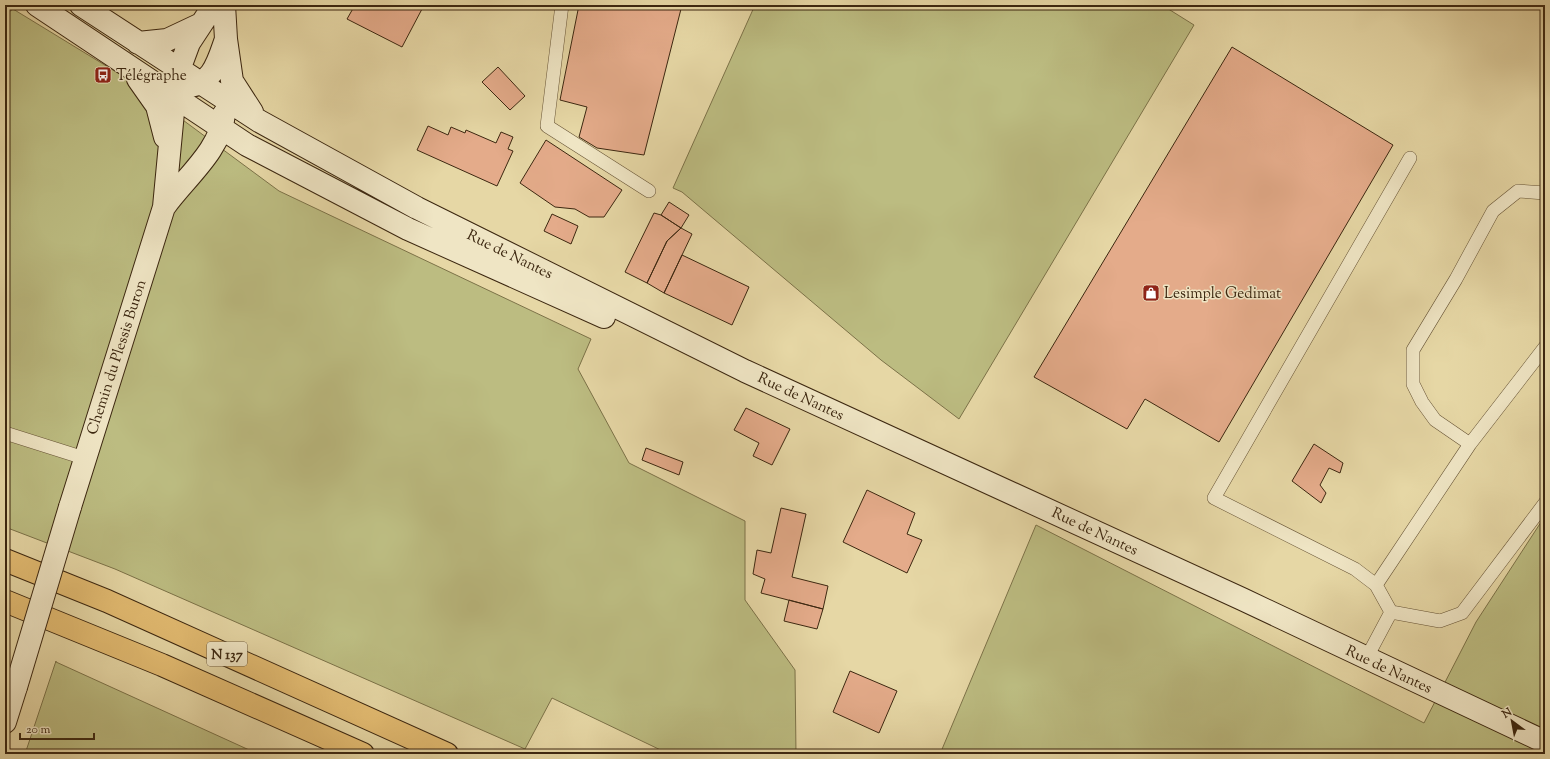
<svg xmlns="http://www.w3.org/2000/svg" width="1550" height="759" font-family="'Sorts Mill Goudy',serif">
<rect width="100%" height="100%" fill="#e6d7a5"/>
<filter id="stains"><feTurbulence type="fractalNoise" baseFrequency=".005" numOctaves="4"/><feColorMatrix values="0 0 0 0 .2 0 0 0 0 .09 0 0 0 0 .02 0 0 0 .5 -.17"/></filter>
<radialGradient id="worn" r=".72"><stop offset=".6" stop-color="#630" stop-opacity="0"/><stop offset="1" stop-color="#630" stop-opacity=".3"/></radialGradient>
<!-- green -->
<path fill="#bcbc81" stroke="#7c7248" d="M755 5H1162L1194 25 959 419 881 360 682 192 673 188Z
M13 9 126 78 279 191 591 339 578 369 629 463 745 521V600L795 670 796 754H669L552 698 525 749 115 569 5 527V15Z
M1545 516V754H940L1036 525 1424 723 1476 622Z
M56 661V662L258 754H25Z"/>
<!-- building -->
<path fill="#e4ab8a" stroke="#3c2710" d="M355 5H414L422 9 402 47 347 19Z
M579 5H682L644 155 597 148 579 137 587 107 560 100Z
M1232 47 1393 145 1219 442 1145 399 1127 429 1034 377Z
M498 67 525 96 510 110 482 82Z
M428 126 448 135 451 127 465 133 466 130 496 143 501 132 513 137 508 149 513 151 497 186 417 150Z
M546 140 622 190 604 217H589L575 209 555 207 520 183Z
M669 202 689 215 681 228 661 215Z
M654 213 661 215 681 228 667 241 647 283 625 272Z
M552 214 578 226 571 244 544 231Z
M681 228 692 234 664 293 647 283 667 241Z
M682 255 749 287 732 325 664 293Z
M746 408 790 429 772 465 753 456 759 443 734 430Z
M1314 444 1343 463 1340 473 1329 468 1320 485 1326 493 1321 503 1292 481Z
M646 448 683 462 679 475 642 460Z
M867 490 915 513 907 534 922 540 907 573 843 542Z
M781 508 806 514 792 577 828 586 823 609 761 593 765 579 753 574 757 550 771 553Z
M789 600 823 609 817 629 784 621Z
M850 671 897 691 879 733 833 712Z"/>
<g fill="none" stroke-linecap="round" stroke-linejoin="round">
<!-- lane casing -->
<g stroke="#665335" stroke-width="14">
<path id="lane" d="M562 5 547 126 649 191
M5 433 84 458
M1470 444 1435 420 1422 402 1413 384V350L1456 279 1493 211 1518 191 1545 193
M1376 585 1470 444 1545 347
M1391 612 1440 621 1462 613 1545 503
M1366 659 1391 612 1376 585 1355 569 1214 498 1410 158"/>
</g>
<!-- secondary casing -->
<g stroke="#3c2710" stroke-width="24">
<path id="secondary" d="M37 5 247 145 408 229 604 317
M81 5 259 121 417 208 745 371 1242 599 1545 742
M224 5 226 39 232 81 252 112
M138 43 167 40 201 24
M138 79 157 106 165 137
M187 86C213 86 219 58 226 39
M165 206C185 178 221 150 224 114
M70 507 164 207 175 91 179 70 189 43 214 5
M5 722 16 687"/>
</g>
<!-- highway casing -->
<g stroke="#3c2710" stroke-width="24">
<path id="highway" d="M5 560 107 601 447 754
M5 601 162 665 363 754"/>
</g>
<!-- lane -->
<use href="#lane" stroke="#efe5c4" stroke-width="13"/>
<!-- secondary -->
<use href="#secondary" stroke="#efe5c4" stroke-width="22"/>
<!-- highway -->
<use href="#highway" stroke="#e3bc72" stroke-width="22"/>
<!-- secondary-bridge casing -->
<g stroke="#3c2710" stroke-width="24" stroke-linecap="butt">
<path id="secondary-bridge" d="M16 687 70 507"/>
</g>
<!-- secondary-bridge -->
<use href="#secondary-bridge" stroke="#efe5c4" stroke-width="22"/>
</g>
<!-- icons -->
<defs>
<g id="bus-square" transform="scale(0.9)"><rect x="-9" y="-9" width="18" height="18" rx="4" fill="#8f2418" stroke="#efe5c4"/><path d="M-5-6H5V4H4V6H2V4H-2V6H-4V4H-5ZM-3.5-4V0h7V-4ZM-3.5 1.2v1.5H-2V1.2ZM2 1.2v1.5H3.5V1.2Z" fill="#fff"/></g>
<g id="shop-square" transform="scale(0.9)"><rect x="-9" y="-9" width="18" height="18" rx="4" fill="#8f2418" stroke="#efe5c4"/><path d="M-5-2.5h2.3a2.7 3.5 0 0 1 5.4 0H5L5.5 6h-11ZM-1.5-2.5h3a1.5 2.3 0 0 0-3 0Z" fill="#fff"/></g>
</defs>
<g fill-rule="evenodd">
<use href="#bus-square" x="103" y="75"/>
<use href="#shop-square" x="1151" y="293"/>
</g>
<g text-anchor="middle" stroke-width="3" stroke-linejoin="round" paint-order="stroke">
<!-- shield labels -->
<rect fill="#efe5c4" stroke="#726046" stroke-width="1" x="207" y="642" width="40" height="24" rx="3"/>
<g font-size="14" font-weight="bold" fill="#3c2710">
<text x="227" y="659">N 137</text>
</g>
<!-- poi labels -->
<g font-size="15" fill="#3c2710" stroke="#efe5c4" text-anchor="start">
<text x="116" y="80">Télégraphe</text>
<text x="1164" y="298">Lesimple Gedimat</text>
</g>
<!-- street labels -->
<g font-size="15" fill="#3c2710" stroke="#efe5c4">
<text transform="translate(510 254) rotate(26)" y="5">Rue de Nantes</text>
<text transform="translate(116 357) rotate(-72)" y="5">Chemin du Plessis Buron</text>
<text transform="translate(801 396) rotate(25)" y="5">Rue de Nantes</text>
<text transform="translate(1095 531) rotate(25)" y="5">Rue de Nantes</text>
<text transform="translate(1389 669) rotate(25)" y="5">Rue de Nantes</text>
</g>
</g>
<!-- margin -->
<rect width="1550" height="759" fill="none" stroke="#e6d7a5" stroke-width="20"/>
<rect x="6" y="6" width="1538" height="747" fill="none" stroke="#3c2710" stroke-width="2"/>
<rect x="10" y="10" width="1530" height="739" fill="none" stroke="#3c2710"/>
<!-- north arrow -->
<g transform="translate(1512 721) rotate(328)" stroke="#efe5c4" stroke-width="3" paint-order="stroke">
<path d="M0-3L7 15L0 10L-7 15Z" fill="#3c2710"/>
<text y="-6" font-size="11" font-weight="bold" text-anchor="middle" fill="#3c2710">N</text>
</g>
<!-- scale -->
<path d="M20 733v6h74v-6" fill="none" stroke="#3c2710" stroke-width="2"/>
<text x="26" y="733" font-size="12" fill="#3c2710" stroke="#efe5c4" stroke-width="3" paint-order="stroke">20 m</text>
<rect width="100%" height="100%" filter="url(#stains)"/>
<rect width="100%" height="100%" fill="url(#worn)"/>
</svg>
